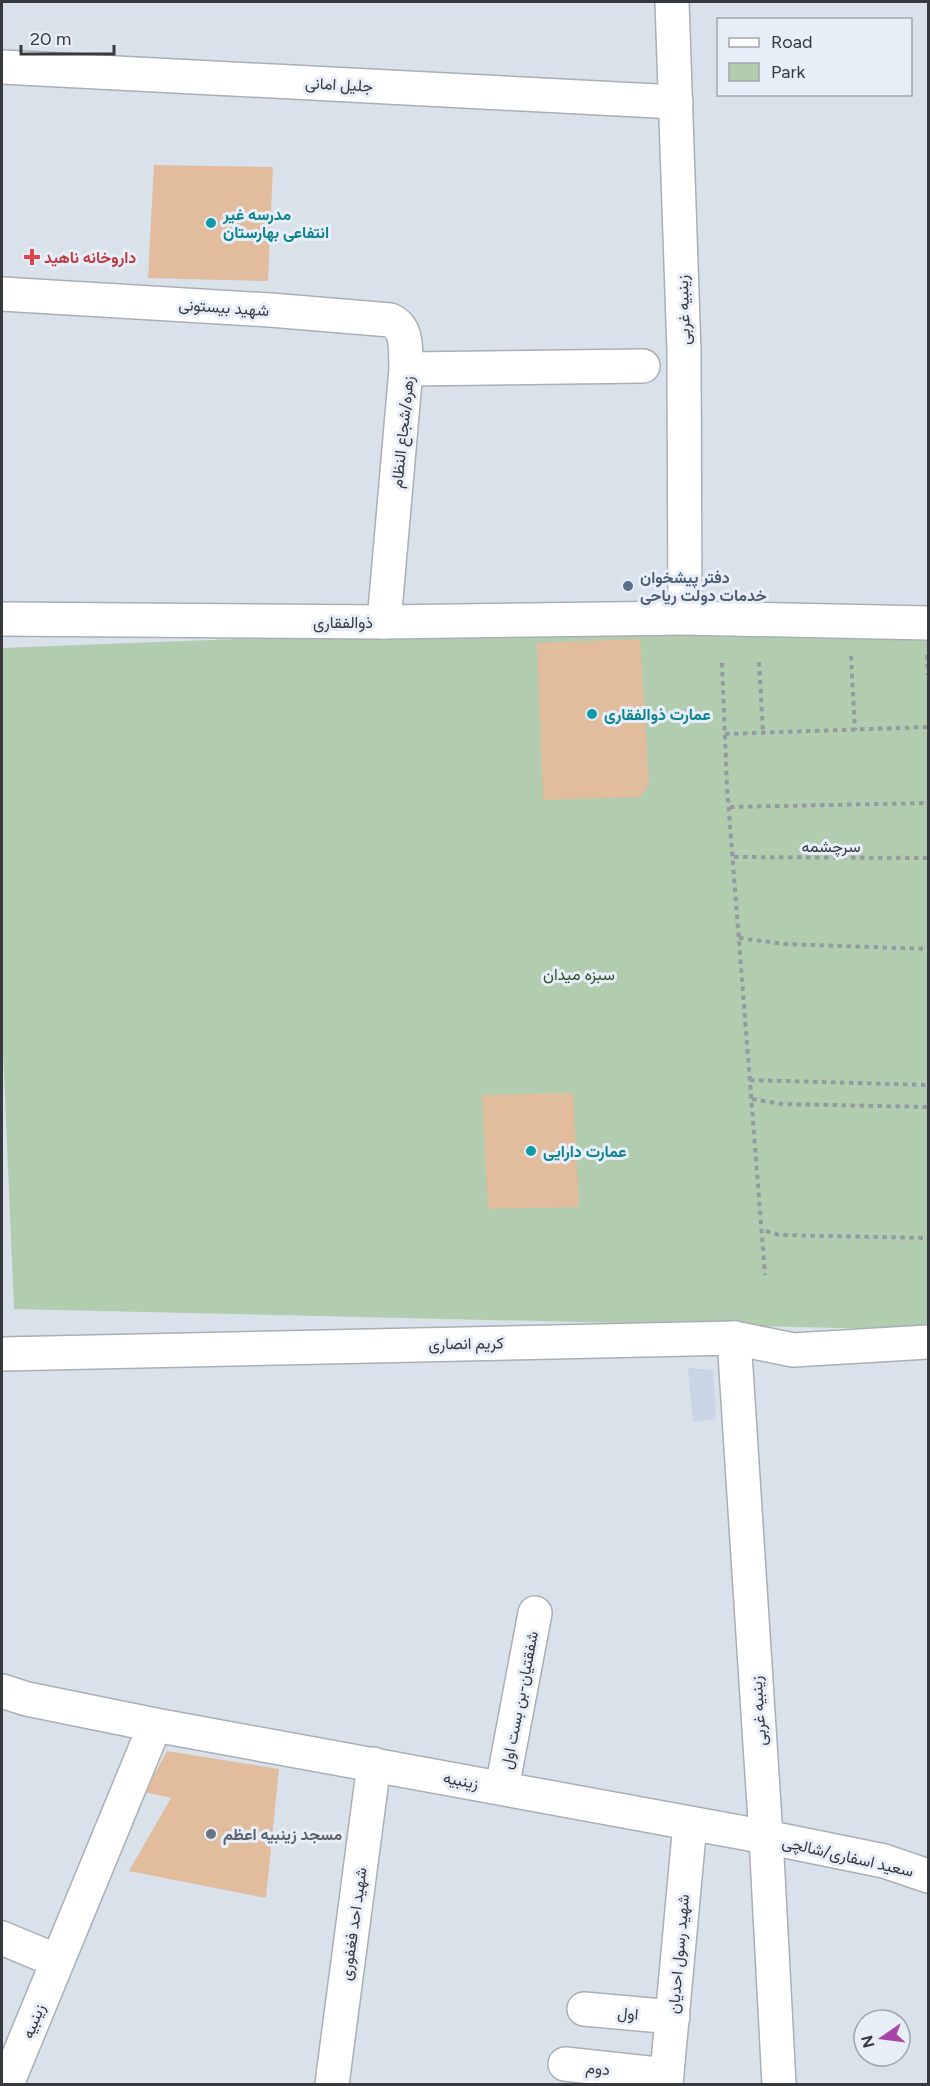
<svg xmlns="http://www.w3.org/2000/svg" width="930" height="2086" font-family="Figtree,Vazirmatn,sans-serif">
<rect width="100%" height="100%" fill="#d9e1eb"/>
<!-- built -->
<path fill="#c9d5e5" d="M688 1368 713 1370 716 1419 693 1422Z"/>
<!-- green -->
<path fill="#b1ccae" d="M674 622 928 638V1330L14 1309 2 1026V648Z"/>
<!-- building -->
<path fill="#e1bc9d" d="M154 165 273 167 268 281 148 278Z
M640 639 649 784 640 797 543 800 537 643Z
M573 1093 579 1207 488 1209 482 1095Z
M167 1751 279 1769 266 1898 129 1871 171 1798 145 1792Z"/>
<g fill="none" stroke-linecap="round" stroke-linejoin="round">
<!-- minor casing -->
<g stroke="#a8afb8" stroke-width="36">
<path id="minor" d="M2 67 676 102
M2 294 270 310 390 320C409 328 405 351 406 369L384 622
M406 369 643 366
M685 618 928 623
M2 1691 27 1699 155 1725 766 1837 884 1861 928 1876
M502 1788 535 1613
M2 1938 57 1961
M584 2009 673 2017
M565 2064 667 2075
M7 2084 155 1725
M332 2084 374 1764
M666 2084 690 1823"/>
</g>
<!-- tertiary casing -->
<g stroke="#a8afb8" stroke-width="36">
<path id="tertiary" d="M734 1338 793 1350 928 1342"/>
</g>
<!-- secondary casing -->
<g stroke="#a8afb8" stroke-width="36">
<path id="secondary" d="M2 619 384 622 685 618 684 351 672 2
M2 1354 734 1338 766 1837 779 2084"/>
</g>
<!-- path -->
<path stroke="#959aa2" stroke-width="4" stroke-dasharray="4.5 4.5" stroke-linecap="butt" d="M927 655 928 675
M851 656 855 730
M759 662 763 733
M722 663 727 787 765 1275
M725 734 928 727
M730 807 928 803
M734 857 928 858
M739 938 785 944 928 949
M750 1080 928 1085
M752 1099 781 1104 928 1107
M766 1231 779 1235 928 1238"/>
<!-- minor -->
<use href="#minor" stroke="#fff" stroke-width="33"/>
<!-- tertiary -->
<use href="#tertiary" stroke="#fff" stroke-width="33"/>
<!-- secondary -->
<use href="#secondary" stroke="#fff" stroke-width="33"/>
</g>
<!-- markers -->
<g fill="#0f9aa8" stroke="#e7eef8" stroke-width="2">
<circle cx="211" cy="223" r="6"/>
<circle cx="592" cy="714" r="6"/>
<circle cx="531" cy="1151" r="6"/>
</g>
<path fill="#e0444e" stroke="#e7eef8" stroke-width="2" d="M29 248h6v6h6v6h-6v6h-6v-6h-6v-6h6z"/>
<circle fill="#5c6f8a" stroke="#e7eef8" stroke-width="2" cx="628" cy="586" r="6"/>
<circle fill="#6b7280" stroke="#e7eef8" stroke-width="2" cx="211" cy="1834" r="6"/>
<g text-anchor="middle" stroke-width="6" stroke-linejoin="round" paint-order="stroke">
<!-- street labels -->
<g font-size="16" fill="#36393d" stroke="#e7eef8">
<text transform="translate(339 84) rotate(3)" y="6">جلیل امانی</text>
<text transform="translate(224 307) rotate(4)" y="6">شهید بیستونی</text>
<text transform="translate(683 310) rotate(-92)" y="6">زینبیه غربی</text>
<text transform="translate(402 432) rotate(-84)" y="6">زهره/شجاع النظام</text>
<text x="343" y="628">ذوالفقاری</text>
<text x="831" y="852">سرچشمه</text>
<text transform="translate(466 1343) rotate(-1)" y="6">کریم انصاری</text>
<text transform="translate(519 1700) rotate(-79)" y="6">شفقتیان-بن بست اول</text>
<text transform="translate(758 1711) rotate(-94)" y="6">زینبیه غربی</text>
<text transform="translate(461 1780) rotate(10)" y="6">زینبیه</text>
<text transform="translate(848 1856) rotate(13)" y="6">سعید اسفاری/شالچی</text>
<text transform="translate(353 1924) rotate(-82)" y="6">شهید احد فغفوری</text>
<text transform="translate(678 1954) rotate(-85)" y="6">شهید رسول احدیان</text>
<text transform="translate(628 2013) rotate(5)" y="6">اول</text>
<text transform="translate(33 2021) rotate(-68)" y="6">زینبیه</text>
<text transform="translate(598 2068) rotate(6)" y="6">دوم</text>
</g>
<!-- culture labels -->
<g font-size="16" font-weight="bold" fill="#0d838f" stroke="#e7eef8" text-anchor="start">
<text x="223" y="220">مدرسه غیر<tspan x="223" dy="18">انتفاعی بهارستان</tspan></text>
<text x="604" y="720">عمارت ذوالفقاری</text>
<text x="543" y="1157">عمارت دارایی</text>
</g>
<!-- health labels -->
<g font-size="16" font-weight="bold" fill="#be3a42" stroke="#e7eef8" text-anchor="start">
<text x="44" y="263">داروخانه ناهید</text>
</g>
<!-- service labels -->
<g font-size="16" font-weight="bold" fill="#4e5e75" stroke="#e7eef8" text-anchor="start">
<text x="640" y="583">دفتر پیشخوان<tspan x="640" dy="18">خدمات دولت ریاحی</tspan></text>
</g>
<!-- park labels -->
<g font-size="16" fill="#275324" stroke="#e7eef8">
<text x="579" y="980">سبزه میدان</text>
</g>
<!-- worship labels -->
<g font-size="16" font-weight="bold" fill="#5b616d" stroke="#e7eef8" text-anchor="start">
<text x="223" y="1840">مسجد زینبیه اعظم</text>
</g>
</g>
<!-- border -->
<rect width="930" height="2086" fill="none" stroke="#36393d" stroke-width="6"/>
<!-- legend -->
<rect x="717" y="18" width="195" height="78" fill="#e7eef8" stroke="#a0a6ad" stroke-width="1.5"/>
<rect x="729" y="38" width="30" height="9" fill="#ffffff" stroke="#a0a6ad" stroke-width="1.5"/>
<text x="771" y="48" font-size="18" fill="#36393d">Road</text>
<rect x="729" y="63" width="30" height="18" fill="#b1ccae" stroke="#a0a6ad" stroke-width="1.5"/>
<text x="771" y="78" font-size="18" fill="#36393d">Park</text>
<!-- north arrow -->
<g transform="translate(882 2038) rotate(256)"><circle r="28" fill="#e7eef8" stroke="#a0a6ad" stroke-width="1.5"/>
<path d="M0-4.5L10 22L0 15L-10 22Z" fill="#a845ab"/>
<text y="-9" font-size="16" font-weight="bold" text-anchor="middle" fill="#36393d">N</text>
</g>
<!-- scale -->
<path d="M21 45v9h93v-9" fill="none" stroke="#36393d" stroke-width="3"/>
<text x="30" y="45" font-size="18" fill="#36393d" stroke="#e7eef8" stroke-width="4.5" paint-order="stroke">20 m</text>
</svg>
